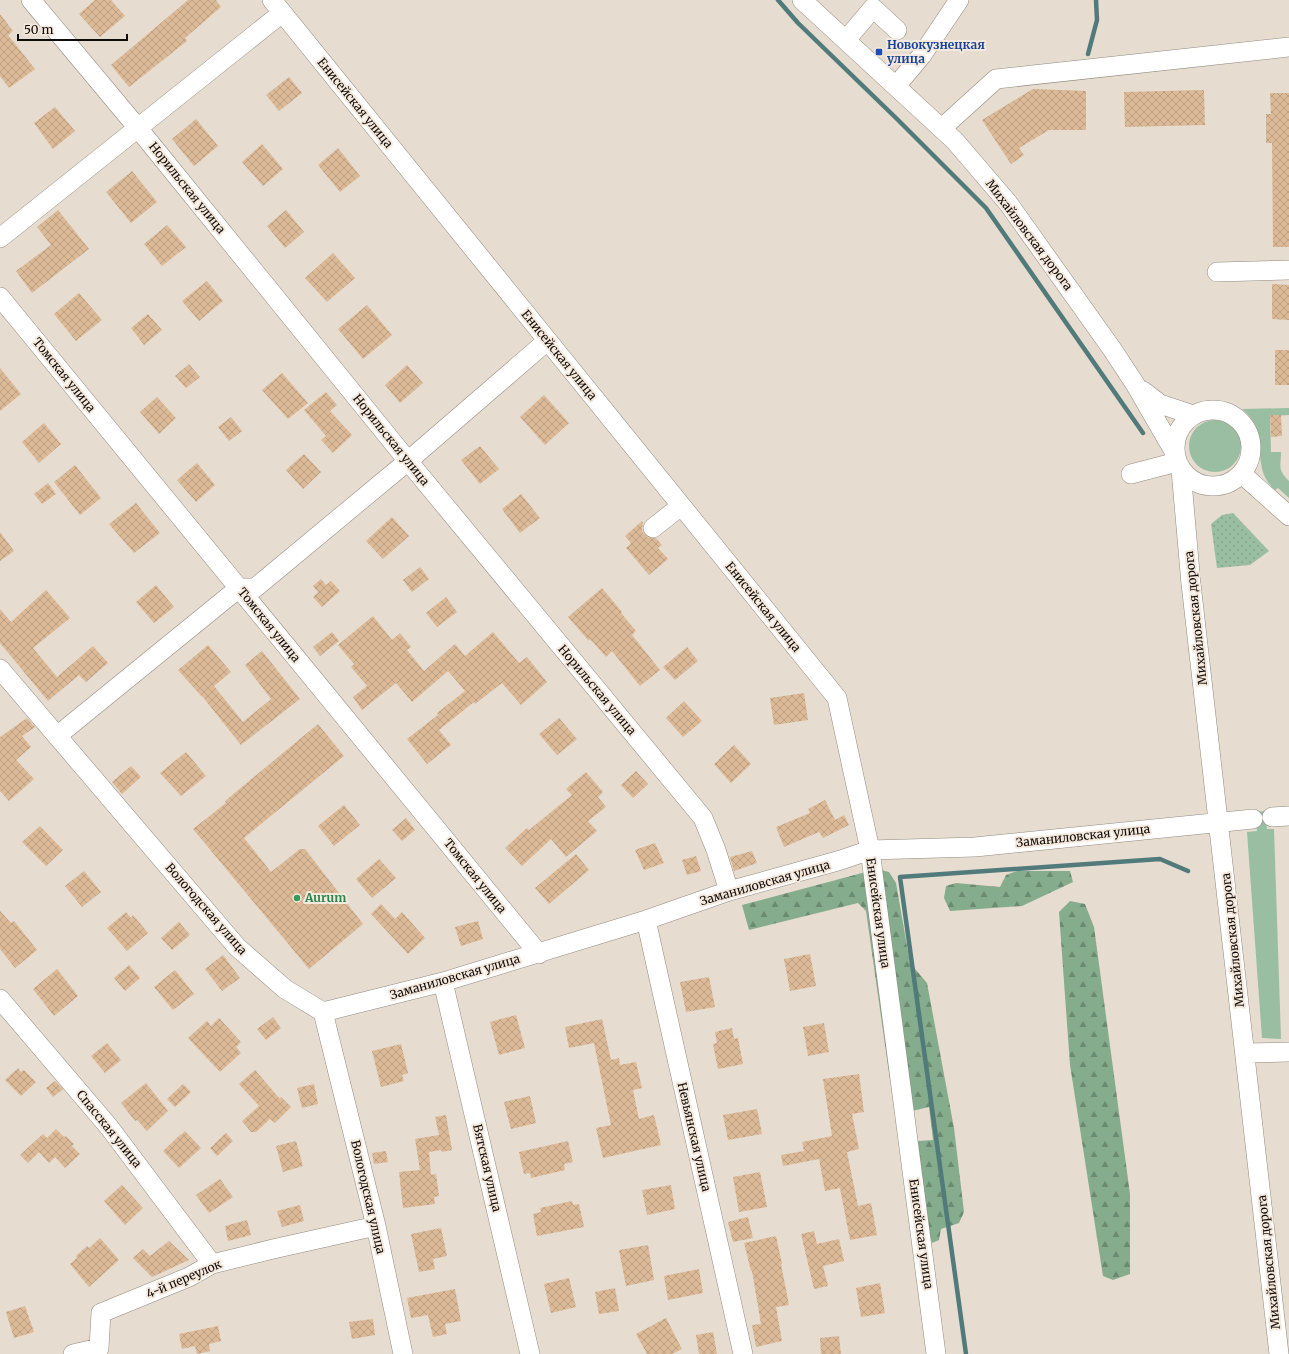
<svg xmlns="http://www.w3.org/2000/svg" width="1289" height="1354" font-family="Merriweather,serif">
<defs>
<pattern id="forest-firs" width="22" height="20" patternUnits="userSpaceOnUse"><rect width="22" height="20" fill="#85ac8d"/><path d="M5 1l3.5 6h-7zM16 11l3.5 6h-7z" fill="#6b8a71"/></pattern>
<pattern id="park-dots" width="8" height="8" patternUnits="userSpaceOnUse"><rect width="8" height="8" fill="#9abea1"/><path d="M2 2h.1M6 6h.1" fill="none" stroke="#84a289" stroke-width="1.8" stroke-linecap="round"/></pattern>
<pattern id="building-cross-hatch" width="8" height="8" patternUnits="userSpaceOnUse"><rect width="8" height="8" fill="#dcba97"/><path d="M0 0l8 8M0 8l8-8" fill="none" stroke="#bc9f81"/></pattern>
</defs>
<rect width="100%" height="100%" fill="#e7dcd0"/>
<!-- grass -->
<path fill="#9abea1" d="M1289 408V415L1270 416 1271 452H1281C1281 467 1277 469 1289 481V498L1278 488 1275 490C1247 465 1274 434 1242 409Z
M1189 446a26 26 0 1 1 52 0a26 26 0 1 1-52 0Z
M1265 811 1267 829H1274L1281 1039 1262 1038 1247 832 1257 831 1255 812Z"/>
<!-- forest -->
<path fill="url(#forest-firs)" d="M877 869 889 872 896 883 910 963 927 983 954 1128 964 1212 959 1223 941 1229 939 1240 932 1243 928 1230 918 1150V1141L933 1140 929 1107 908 1112 902 1107 890 1080 866 911 858 903 749 930 742 905Z
M1017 871H1070L1073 882 1022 906 950 911 944 898 946 886 956 883 1000 887 1006 875Z
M1070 901 1085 904 1094 927 1130 1194V1274L1113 1280 1103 1276 1070 1065 1059 912Z"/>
<!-- park -->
<path fill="url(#park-dots)" d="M1233 513 1269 551 1250 565 1217 568 1211 524 1222 515Z"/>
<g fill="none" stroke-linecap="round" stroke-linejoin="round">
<!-- stream -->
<path stroke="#517a7b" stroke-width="4.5" d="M778 0 798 23 896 118 986 208 1143 433
M1088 54 1097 20 1096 0
M966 1354 900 877 1160 859 1188 871"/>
</g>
<!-- building -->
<path fill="url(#building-cross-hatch)" d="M95 0H111L125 16 100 37 79 14Z
M188 0H216L221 7 185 38 187 41 129 87 111 65Z
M0 14 13 31 8 35 35 69 9 88 0 76Z
M289 77 302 93 279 111 266 95Z
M1033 89 1086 91V130H1049L1019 148 1024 155 1011 164 982 120Z
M1204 90 1205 125 1125 127 1124 92Z
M1270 93H1289V247H1273L1272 143H1266V114H1271Z
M55 107 75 131 53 149 34 123Z
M196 119 218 146 194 166 172 139Z
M262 144 283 169 263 186 242 162Z
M338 148 360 176 340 192 318 165Z
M132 171 157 202 131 223 106 192Z
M58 210 89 249 32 293 16 271 51 245 37 227Z
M286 210 304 232 285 248 267 226Z
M167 225 186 247 162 266 144 244Z
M333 253 355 278 327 302 305 278Z
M207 281 223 301 199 321 182 301Z
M1272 284 1289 285V320L1272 319Z
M79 293 102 320 76 341 54 314Z
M367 305 392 335 363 359 338 329Z
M148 314 162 330 144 345 131 328Z
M1275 350H1289V385H1275Z
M189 364 200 377 186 388 175 376Z
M407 365 423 383 400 403 385 385Z
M0 368 21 394 0 411Z
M282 373 308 403 288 419 262 390Z
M326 392 337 405 330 411 352 435 333 453 321 440 326 436 304 410Z
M544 395 569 423 545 445 520 417Z
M157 397 176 418 159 434 140 412Z
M1270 415H1281L1282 436 1271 437Z
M231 417 242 431 229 441 218 427Z
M44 423 61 444 39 463 22 442Z
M480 446 499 469 480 484 461 460Z
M304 454 321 472 303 489 286 470Z
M197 463 215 485 196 502 177 480Z
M75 465 101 498 80 515 54 482Z
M48 483 56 494 42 504 34 494Z
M521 494 540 518 520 533 502 509Z
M136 503 160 533 134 553 109 524Z
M392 517 409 536 383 559 366 541Z
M642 521 643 523 642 530 644 534 649 538H656L662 545 658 548 668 559 649 575 626 548 631 543 625 536Z
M0 532 14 551 0 561Z
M420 567 429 579 412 592 403 580Z
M321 579 326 585 331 581 340 591 322 607 313 597 318 592 313 586Z
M156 585 174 607 154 623 136 602Z
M602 588 622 612 621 613 636 631 632 635 660 670 640 686 612 651 606 657 590 639 589 641 568 617Z
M46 590 70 618 33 648 57 677 93 646 108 663 86 682 79 675 48 701 0 643V609L11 622Z
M446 597 457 612 437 627 426 613Z
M373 616 392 640 400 633 411 647 407 650 424 671 455 644 465 656 493 632 519 663 527 657 547 682 521 705 502 683 475 704 474 702 439 730 451 745 427 764 407 739 438 715 437 713 465 691 448 671 412 702 396 683 362 710 353 697 367 686 351 667 354 664 338 645Z
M332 632 339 641 320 656 313 647Z
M208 645 231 672 214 686 243 722 271 699 245 665 262 651 300 699 241 745 202 696V697L178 670Z
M687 647 698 661 675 680 663 667Z
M804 693 808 720 774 725 770 698Z
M684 701 702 721 683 737 666 718Z
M27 718 35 727 22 736 31 747 16 760 34 779 9 801 0 791V737Z
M559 718 577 739 557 755 539 734Z
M318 724 344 756 244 838 271 872 300 849H305L363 924 309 969 193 829 226 803 225 801Z
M734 745 751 764 731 783 714 764Z
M186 752 206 776 181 796 160 773Z
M131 766 141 777 122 794 112 782Z
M636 771 648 784 633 798 621 785Z
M586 772 603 792 598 797 606 807 588 821 597 831 566 857 551 839 522 866 505 848 527 828 529 830 572 795 566 789Z
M825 800 835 820 844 815 849 825 823 838 819 832 784 847 776 827 810 813 808 809Z
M344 805 360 825 334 846 318 826Z
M406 818 415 830 402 841 392 830Z
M40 826 63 850 46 866 22 842Z
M655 843 664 863 644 870 635 850Z
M752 851 757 863 734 871 730 857Z
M576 854 589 870 549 904 535 888Z
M696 856 701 871 687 875 682 860Z
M379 859 396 878 372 898 356 879Z
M84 871 101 892 82 907 65 886Z
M381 904 395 919 402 912 425 938 408 954 371 914Z
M0 911 11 923 14 921 37 950 15 968 0 949Z
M126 912 131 918 133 915 148 933 127 951 107 928Z
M478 921 483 939 461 946 455 927Z
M179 922 190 935 172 950 161 938Z
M810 954 816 986 790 991 784 959Z
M223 955 240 978 222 991 205 969Z
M129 965 140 978 125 991 114 978Z
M57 969 78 996 54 1016 33 989Z
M175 970 194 994 173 1010 154 987Z
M709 977 715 1007 686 1012 680 982Z
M516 1015 525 1048 499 1055 490 1022Z
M273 1017 281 1028 266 1040 257 1029Z
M219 1018 241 1042 236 1047 241 1053 220 1072 188 1038 207 1021 211 1026Z
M602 1019 611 1060 619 1058 620 1065 636 1062 642 1088 633 1090 639 1119 654 1115 661 1145 603 1158 596 1128 611 1125 594 1043 569 1048 565 1027Z
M824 1023 829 1052 808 1056 803 1027Z
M732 1028 734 1039 738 1038 743 1064 718 1069 713 1044 717 1043 715 1032Z
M107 1043 121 1060 105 1073 91 1056Z
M401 1044 408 1073 402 1075 404 1081 381 1087 372 1051Z
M18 1068 21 1072 24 1070 36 1082 21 1096 5 1080Z
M255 1070 280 1099 281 1097 291 1107 275 1123 270 1119 256 1132H251L242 1121 259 1106 239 1084Z
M859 1074 864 1112 852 1114 859 1149 847 1152 858 1206 871 1203 877 1235 850 1240 840 1188 825 1191 819 1159 783 1166 781 1155 804 1151 802 1142 832 1136 823 1079Z
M55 1081 63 1089 53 1097 46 1088Z
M146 1083 168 1111 147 1131 137 1120 135 1121 121 1103Z
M183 1084 191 1092 175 1107 167 1099Z
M314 1084 318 1104 302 1108 297 1088Z
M530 1096 536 1123 511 1129 504 1102Z
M757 1109 762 1134 728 1140 723 1115Z
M446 1115 452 1150 442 1152 441 1150 429 1152 431 1175 436 1174 439 1196 434 1197 435 1204 403 1208 399 1172 420 1170 415 1139 439 1135 435 1117Z
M56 1129 64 1137 66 1136 74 1144 72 1146 80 1154 65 1168 55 1157 49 1163 39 1152 28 1163 20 1155 43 1134 47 1138Z
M185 1131 201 1148 179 1168 163 1151 181 1134V1135Z
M226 1133 233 1141 217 1156 210 1148Z
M296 1141 303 1166 283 1172 276 1146Z
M568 1141 573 1162 564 1164 565 1170 531 1178 530 1173 524 1174 519 1152Z
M386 1151 388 1162 374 1164 372 1153Z
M760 1172 767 1207 739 1212 733 1177Z
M220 1179 233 1197 209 1213 196 1195Z
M122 1185 143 1208 125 1225 104 1201Z
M671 1185 675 1209 647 1215 642 1190Z
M572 1201 573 1205 579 1204 584 1227 537 1236 533 1214 541 1212 540 1208Z
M300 1205 304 1221 282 1227 277 1211Z
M748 1217 753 1238 733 1242 728 1222Z
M247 1220 251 1235 228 1241 225 1226Z
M441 1228 447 1256 433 1259 435 1269 419 1272 411 1234Z
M814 1231 817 1244 839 1239 844 1261 823 1266 828 1286 814 1289 801 1234Z
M776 1236 782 1264H781L789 1305 776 1307 782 1341 756 1347 752 1325 761 1324 752 1271H751L744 1243Z
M100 1238 119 1260 89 1287 70 1264 77 1258 76 1256 87 1246 89 1248Z
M169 1241 189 1260 152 1277 133 1258 143 1249 150 1256Z
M648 1245 654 1280 626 1286 619 1250Z
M699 1269 703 1293 668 1300 664 1276Z
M569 1278 576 1307 551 1313 544 1284Z
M880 1283 885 1313 861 1317 856 1288Z
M615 1288 619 1311 599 1314 595 1292Z
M455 1289 461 1321 445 1324 447 1334 433 1337 428 1315 411 1318 407 1298Z
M25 1306 34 1332 14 1338 6 1312Z
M666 1318 682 1349 672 1354H647L636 1334Z
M373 1319 375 1335 352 1339 349 1322Z
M218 1326 221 1341 209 1344 210 1351 197 1354 195 1346 182 1349 179 1334Z
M713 1332 717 1354H699L696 1335Z
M839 1336 841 1354H821L820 1338Z"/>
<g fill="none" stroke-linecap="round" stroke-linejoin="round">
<!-- minor casing -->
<g stroke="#93897e" stroke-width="20">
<path id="minor" d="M31 0 137 127 408 461 703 818 716 850 729 891
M272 0 837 698 870 850 936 1354
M802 0 955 141 1008 203 1112 349 1135 384 1175 453
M846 40 873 8 897 30
M896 86 922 55 959 0
M942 128 996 79 1289 47
M0 238 282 13
M1217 272 1289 270
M0 297 539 954
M1143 391 1160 404 1193 415
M1175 448a38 38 0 1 1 76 0a38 38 0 1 1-76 0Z
M1181 470 1191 584 1279 1354
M1131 474 1177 462
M1242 474 1289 516
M653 528 681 506
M0 669 237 947 285 989 323 1012 376 1226 403 1354
M57 736 239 588H255L408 461 547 341
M1272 817 1289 816
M646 920 743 1354
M443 982 530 1354
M0 999 109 1127 212 1264
M323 1012 443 982 646 920 729 891 841 860 870 850 975 847 1253 819
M1245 1053 1289 1052
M73 1354 99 1348 101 1313 189 1277 212 1264 273 1249 376 1226"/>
</g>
<!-- minor -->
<use href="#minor" stroke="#fff" stroke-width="19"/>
</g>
<!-- markers -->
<rect fill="#1a4fb4" stroke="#f5e9dd" stroke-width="1.5" x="875" y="48" width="8" height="8" rx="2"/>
<circle fill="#2e9e5b" stroke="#f5e9dd" stroke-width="1.5" cx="297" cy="898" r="4"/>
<g text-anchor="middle" stroke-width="4" stroke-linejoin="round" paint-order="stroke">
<!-- transit labels -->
<g font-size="12" font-weight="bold" fill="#164399" stroke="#f5e9dd" text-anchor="start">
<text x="887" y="49">Новокузнецкая<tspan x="887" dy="14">улица</tspan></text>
</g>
<!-- street labels -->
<g font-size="12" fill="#0f0b08" stroke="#f5e9dd">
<text transform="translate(355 103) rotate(51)" y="4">Енисейская улица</text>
<text transform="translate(187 188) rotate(51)" y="4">Норильская улица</text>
<text transform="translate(1029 235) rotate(53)" y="4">Михайловская дорога</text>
<text transform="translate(559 355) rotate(51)" y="4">Енисейская улица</text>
<text transform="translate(64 375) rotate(51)" y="4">Томская улица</text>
<text transform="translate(391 440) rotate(51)" y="4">Норильская улица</text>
<text transform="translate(763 607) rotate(51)" y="4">Енисейская улица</text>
<text transform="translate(1196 618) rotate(-96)" y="4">Михайловская дорога</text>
<text transform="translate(269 625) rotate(51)" y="4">Томская улица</text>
<text transform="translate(597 690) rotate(50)" y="4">Норильская улица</text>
<text transform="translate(1083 836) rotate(-6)" y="4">Заманиловская улица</text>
<text transform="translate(475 876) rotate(51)" y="4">Томская улица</text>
<text transform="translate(765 883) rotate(-16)" y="4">Заманиловская улица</text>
<text transform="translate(206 909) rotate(49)" y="4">Вологодская улица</text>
<text transform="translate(878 913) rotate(82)" y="4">Енисейская улица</text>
<text transform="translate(1233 940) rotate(-96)" y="4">Михайловская дорога</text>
<text transform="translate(455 977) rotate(-16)" y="4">Заманиловская улица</text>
<text transform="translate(109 1129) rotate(51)" y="4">Спасская улица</text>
<text transform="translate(694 1137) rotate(77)" y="4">Невьянская улица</text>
<text transform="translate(487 1168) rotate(77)" y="4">Вятская улица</text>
<text transform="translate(368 1197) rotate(77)" y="4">Вологодская улица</text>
<text transform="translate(921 1234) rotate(82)" y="4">Енисейская улица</text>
<text transform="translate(1269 1262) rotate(-96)" y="4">Михайловская дорога</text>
<text transform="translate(184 1279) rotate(-23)" y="4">4-й переулок</text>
</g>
<!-- leisure labels -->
<g font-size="12" font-weight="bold" fill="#27864d" stroke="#f5e9dd" text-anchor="start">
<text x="305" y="902">Aurum</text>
</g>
</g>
<!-- scale -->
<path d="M18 34v6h109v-6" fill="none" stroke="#0f0b08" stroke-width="2"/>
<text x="24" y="34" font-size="12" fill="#0f0b08" stroke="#f5e9dd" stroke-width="3" paint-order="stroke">50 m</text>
</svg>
